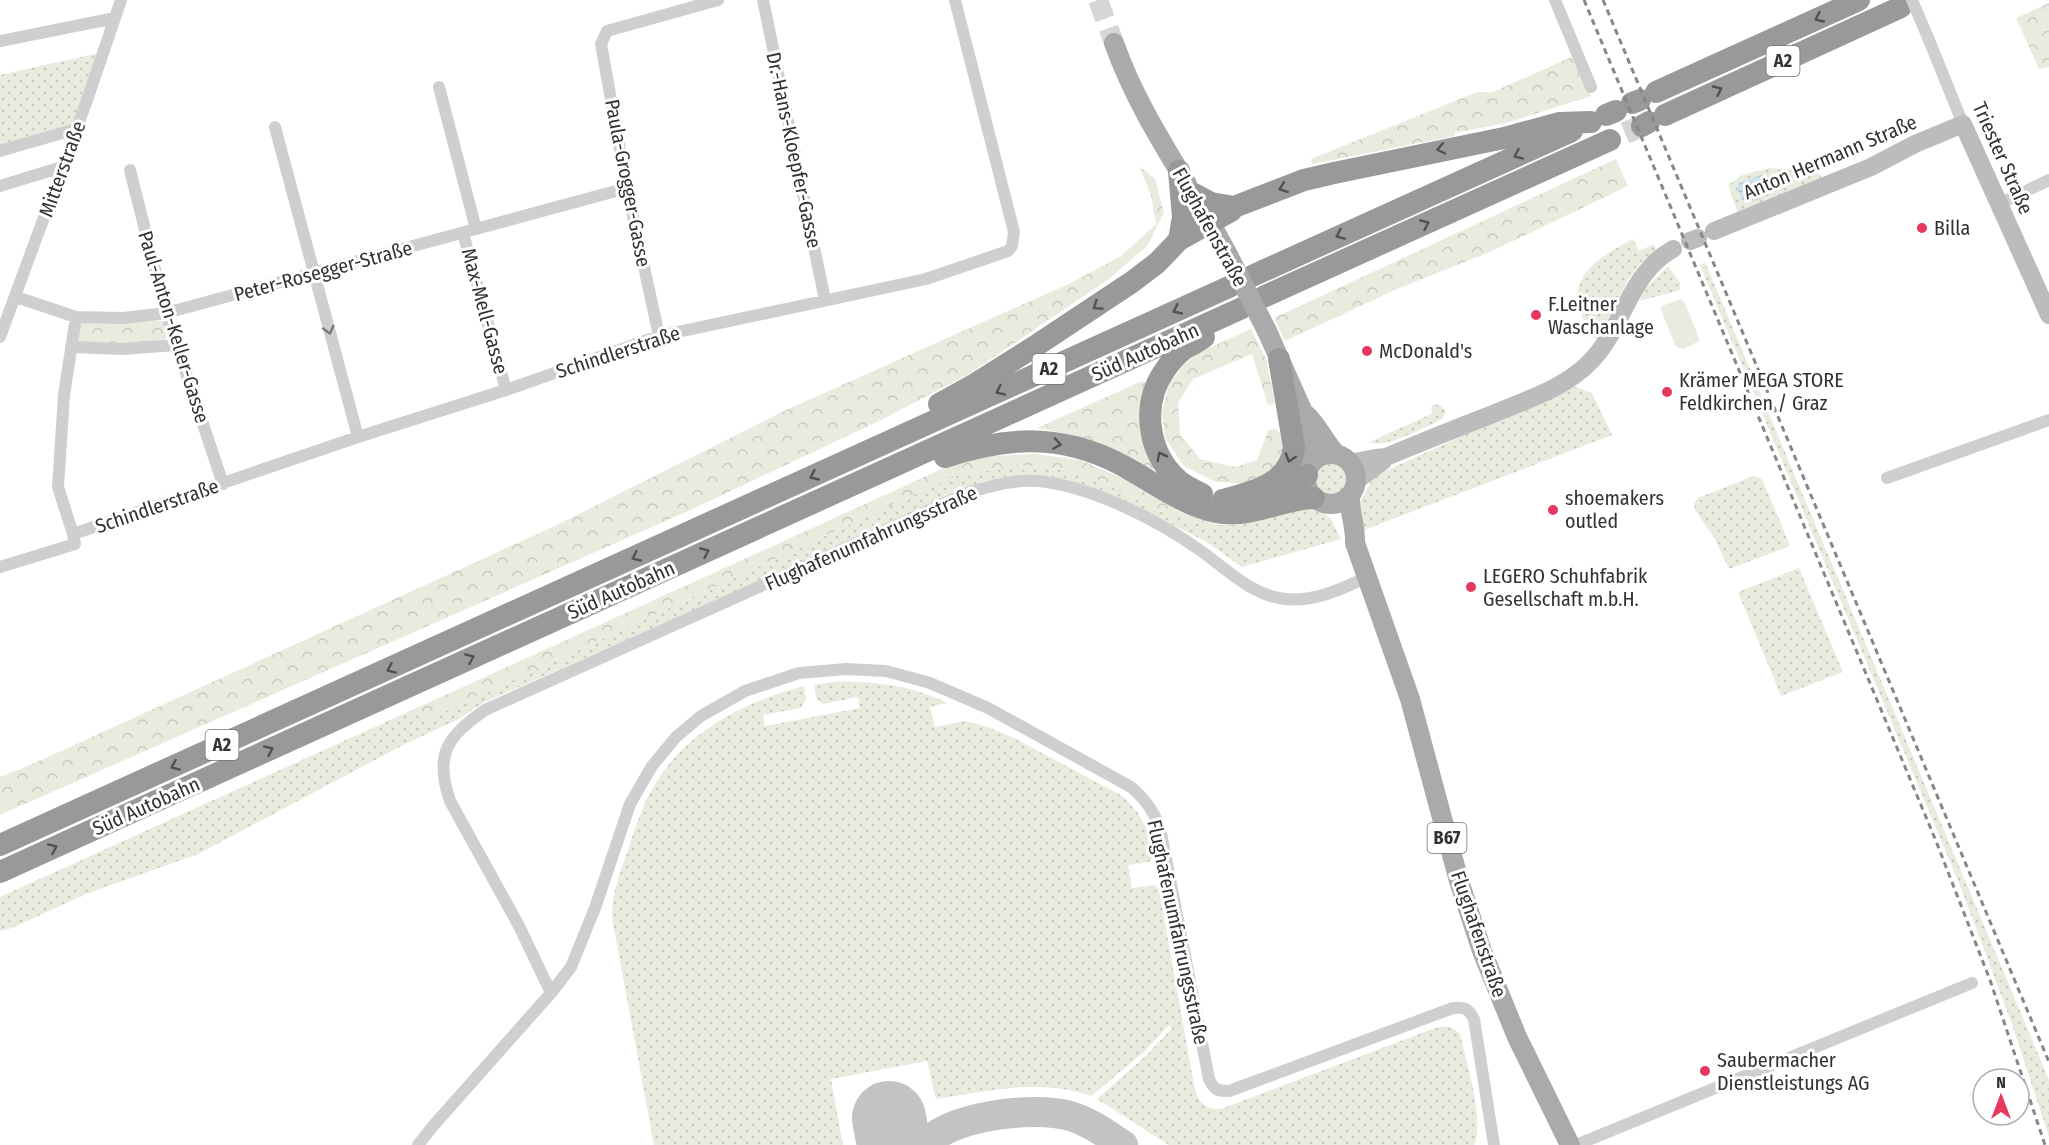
<svg xmlns="http://www.w3.org/2000/svg" width="2049" height="1145" font-family="'Fira Sans Condensed',sans-serif">
<defs>
<pattern id="grass-dots" width="8" height="8" patternUnits="userSpaceOnUse" patternTransform="scale(1.5)"><rect width="8" height="8" fill="#e7ecde"/><path d="M2 2h.1M6 6h.1" fill="none" stroke="#c7cbbf" stroke-width="1.8" stroke-linecap="round"/></pattern>
<pattern id="forest-crowns" width="20" height="18" patternUnits="userSpaceOnUse" patternTransform="scale(1.5)"><rect width="20" height="18" fill="#e7ecde"/><path d="M2 6a3 3 0 1 1 6 0M12 15a3 3 0 1 1 6 0" fill="none" stroke="#c7cbbf"/></pattern>
<pattern id="water-rules" width="6" height="5" patternUnits="userSpaceOnUse" patternTransform="scale(1.5)"><rect width="6" height="5" fill="#cbe4ec"/><path d="M0 2.5h6" fill="none" stroke="#afc4cb"/></pattern>
</defs>
<rect width="100%" height="100%" fill="#fff"/>
<!-- grass -->
<path fill="url(#grass-dots)" d="M99 53 73 127 0 147V75Z
M1770 168 1813 171 1819 174 1822 178 1738 213 1728 185 1742 175Z
M1633 239 1639 251 1654 244 1657 251 1641 262 1628 280 1598 339 1590 337C1586 327 1581 316 1579 306 1571 270 1608 253 1633 239Z
M1705 262 2049 1080V1137L2012 1024 1959 883 1700 265Z
M1668 266 1680 283V290L1640 301 1645 289Z
M1573 386 1592 393 1612 435 1364 530 1359 504 1374 476Z
M1433 405C1439 404 1445 406 1445 413L1442 419C1427 426 1385 450 1370 442L1433 413 1431 407Z
M1312 479a19 19 0 1 1 38 0a19 19 0 1 1-38 0Z
M1018 465 1060 469 1101 481 1154 509 1208 527 1217 525H1239L1272 517 1306 505 1320 510 1331 519 1341 539 1242 567 1207 542 1147 512 1086 486 1053 477 1019 476 985 481 483 703 457 720 405 744 198 854 86 894 12 928 0 931V897L410 711 429 719 952 477Z
M1753 476 1760 478 1763 481 1790 546 1729 569 1715 539 1695 510 1694 503 1698 498Z
M1799 568 1843 672 1781 696 1738 592Z
M832 682C872 681 911 685 947 703L930 707 935 727 965 721 988 727 1014 738 1124 797 1138 813 1147 830 1153 858 1149 862 1128 865 1132 888 1155 885 1159 889 1194 1085C1198 1101 1204 1110 1221 1109L1435 1028C1446 1025 1452 1026 1460 1034 1466 1061 1485 1121 1474 1145H1169L1097 1099 1147 1055 1172 1028 1169 1025 1144 1052 1091 1096C1040 1078 988 1091 936 1099L927 1061 831 1079 843 1145H654L612 917C612 893 620 872 628 850 636 825 644 800 659 778 691 729 749 700 804 686L806 699 801 708 763 715 765 726 860 708 858 697 823 704 816 698 814 685Z"/>
<!-- forest -->
<path fill="url(#forest-crowns)" d="M2049 3V67L2039 69 2016 18Z
M1574 56 1591 96 1506 123 1455 133V136L1312 164 1311 159 1477 92H1493Z
M1616 159 1628 186 1490 252 1397 289 1285 341 1274 318Z
M1139 166 1155 179 1164 212 1148 245 1109 279 969 374 881 420 695 508 0 815V777L28 766 557 525 786 410 1071 283 1121 256 1156 224 1151 195Z
M157 319 165 324 167 338 160 343 78 345 77 326 84 322Z
M1251 329 1266 359 1275 404 1268 405 1252 354 1193 379 1178 403 1180 434 1200 459 1235 467 1257 460 1268 431 1275 428 1284 437 1282 457 1268 474 1241 484 1213 481 1184 466 1165 438 1162 413 1168 387 1181 368 1196 354Z
M1142 381 1150 387 1155 462 1153 470 1073 435 1037 428Z
M1035 454 1080 460 1124 479 1178 511 1217 525 1208 527 1154 509 1101 481 1060 469 1018 465 952 477 429 719 410 711 942 469 986 456Z"/>
<!-- garden -->
<path fill="#e7ecde" d="M1680 299 1684 301 1699 338V341L1684 349 1676 347 1661 310 1662 306Z"/>
<!-- water -->
<path fill="url(#water-rules)" d="M1761 175 1769 176C1778 193 1758 204 1743 201L1737 189 1739 183Z"/>
<g fill="none" stroke-linecap="round" stroke-linejoin="round">
<!-- taxiway -->
<path stroke="#c3c3c3" stroke-width="30" d="M925 1145C950 1115 1034 1106 1070 1116 1090 1122 1106 1134 1123 1145"/>
<!-- runway -->
<path stroke="#c3c3c3" stroke-width="74" d="M889 1118 894 1145"/>
<!-- primary-tunnel -->
<path stroke="#d6d6d6" stroke-width="20" stroke-dasharray="20 10" stroke-linecap="butt" d="M1098 0 1114 43"/>
<!-- motorway-tunnel -->
<path stroke="#d6d6d6" stroke-width="22" stroke-dasharray="22 11" stroke-linecap="butt" d="M1625 133 1642 126"/>
<!-- minor -->
<path stroke="#cfcfcf" stroke-width="12" d="M763 0 825 300
M1555 0 1591 87
M1929 40 1963 124
M0 41 115 18
M439 87 476 229
M275 127 358 437
M0 151 76 129
M130 170 166 313 223 484
M0 186 62 167
M1999 204 2049 180
M463 233 506 390
M16 297 76 317 123 318 166 313 627 188
M659 336 627 188 601 44 607 31 718 0
M0 337 86 103 121 0
M71 347 122 349 176 345
M1887 478 2049 420
M73 534 58 487 64 395 76 317
M0 567 75 544 73 534 358 437 506 390 659 336 926 279 1008 251 1012 246 1014 232 955 0
M551 993 519 926 450 801C434 754 447 737 485 710L970 492C992 486 1016 479 1038 481 1091 486 1158 520 1201 551 1225 568 1250 593 1279 598 1310 604 1340 590 1367 577
M418 1145 433 1126 551 993 571 967 595 908 630 804 652 766 676 737 701 716 745 691 799 673 846 669 886 671 930 683 988 708 1131 787C1145 799 1153 810 1160 828L1209 1079C1214 1090 1218 1091 1229 1091L1453 1008C1464 1007 1468 1008 1474 1019L1494 1145
M1576 1145 1972 983"/>
<!-- secondary -->
<path stroke="#bcbcbc" stroke-width="18" d="M1714 231 1871 167 1915 144 1963 124 2049 315
M1690 241 1698 238
M1350 462C1362 462 1374 457 1386 457 1422 442 1457 428 1493 414 1526 400 1565 388 1590 362 1624 328 1628 274 1673 249
M1356 481 1383 461"/>
<!-- primary -->
<path stroke="#aaa" stroke-width="20" d="M1114 43C1132 94 1159 138 1187 184
M1203 209 1228 255
M1267 331 1303 412C1302 430 1311 446 1312 463
M1305 414C1317 423 1324 442 1337 455
M1306 479a25 25 0 1 1 50 0a25 25 0 1 1-50 0Z
M1350 496C1349 512 1356 527 1355 543L1410 699 1459 881 1482 951 1517 1037 1570 1145"/>
<!-- motorway -->
<path stroke="#999" stroke-width="22" d="M1656 92 1859 0
M1632 103 1640 100
M1606 115 1616 111
M1665 115 1901 7
M1642 126 1649 122
M1179 171 1183 217 1179 240
M1194 194 1211 203 1234 207
M1252 276 1572 131
M1263 297 1610 140
M939 404 975 384 1037 345 1132 282 1157 263 1179 240 1231 211 1234 207 1304 180 1334 173 1504 138 1559 123 1591 122
M945 457C1013 434 1071 434 1134 472 1160 487 1186 506 1216 512 1251 519 1280 499 1314 498
M1202 494C1194 490 1185 486 1178 480 1147 452 1141 404 1165 370 1170 362 1177 355 1184 349 1191 345 1198 342 1204 337
M1269 497 1293 487 1307 475
M1223 500C1253 492 1290 484 1294 447L1279 359
M0 845 1231 286
M0 872 1242 308"/>
<!-- rail -->
<path stroke="#878787" stroke-width="3" stroke-dasharray="6 4.5" stroke-linecap="butt" d="M1584 0 1936 841 1990 980 2045 1145
M1603 0 2049 1062"/>
<!-- minor-bridge -->
<path stroke="#cfcfcf" stroke-width="12" d="M1912 0 1929 40"/>
<!-- primary-bridge -->
<path stroke="#aaa" stroke-width="20" d="M1228 255 1267 331"/>
</g>
<!-- one-way arrows -->
<defs><path id="oneway-chevron" d="M-2-3.5L2.5 0L-2 3.5" fill="none" stroke-width="1.6" stroke-linecap="round" stroke-linejoin="round" transform="scale(1.5)"/></defs>
<g stroke="#515151">
<use href="#oneway-chevron" transform="translate(1819 18) rotate(155)"/>
<use href="#oneway-chevron" transform="translate(1718 90) rotate(-25)"/>
<use href="#oneway-chevron" transform="translate(1441 149) rotate(168)"/>
<use href="#oneway-chevron" transform="translate(1518 155) rotate(156)"/>
<use href="#oneway-chevron" transform="translate(1283 188) rotate(159)"/>
<use href="#oneway-chevron" transform="translate(1425 224) rotate(-24)"/>
<use href="#oneway-chevron" transform="translate(1340 235) rotate(156)"/>
<use href="#oneway-chevron" transform="translate(1097 306) rotate(146)"/>
<use href="#oneway-chevron" transform="translate(1177 310) rotate(155)"/>
<use href="#oneway-chevron" transform="translate(1000 391) rotate(155)"/>
<use href="#oneway-chevron" transform="translate(1057 444) rotate(9)"/>
<use href="#oneway-chevron" transform="translate(1161 456) rotate(-117)"/>
<use href="#oneway-chevron" transform="translate(1290 458) rotate(107)"/>
<use href="#oneway-chevron" transform="translate(814 476) rotate(155)"/>
<use href="#oneway-chevron" transform="translate(705 552) rotate(-24)"/>
<use href="#oneway-chevron" transform="translate(636 557) rotate(155)"/>
<use href="#oneway-chevron" transform="translate(470 658) rotate(-24)"/>
<use href="#oneway-chevron" transform="translate(391 669) rotate(156)"/>
<use href="#oneway-chevron" transform="translate(269 750) rotate(-24)"/>
<use href="#oneway-chevron" transform="translate(175 766) rotate(156)"/>
<use href="#oneway-chevron" transform="translate(53 848) rotate(-24)"/>
</g>
<use stroke="#797979" href="#oneway-chevron" transform="translate(329 330) rotate(75)"/>
<!-- markers -->
<g fill="#e7375f" stroke="#fff" stroke-width="2">
<circle cx="1922" cy="228" r="6"/>
<circle cx="1536" cy="315" r="6"/>
<circle cx="1367" cy="351" r="6"/>
<circle cx="1667" cy="392" r="6"/>
<circle cx="1553" cy="510" r="6"/>
<circle cx="1471" cy="587" r="6"/>
<circle cx="1705" cy="1071" r="6"/>
</g>
<g text-anchor="middle" stroke-width="6" stroke-linejoin="round" paint-order="stroke">
<!-- shield labels -->
<g fill="#fff" stroke="#707070" stroke-width="1.5">
<rect x="1766.5" y="46" width="33" height="30" rx="4.5"/>
<rect x="1032.5" y="354" width="33" height="30" rx="4.5"/>
<rect x="205.5" y="730" width="33" height="30" rx="4.5"/>
<rect x="1427.5" y="823" width="39" height="30" rx="4.5"/>
</g>
<g font-size="18" font-weight="bold" fill="#323232">
<text x="1783" y="67">A2</text>
<text x="1049" y="375">A2</text>
<text x="222" y="751">A2</text>
<text x="1447" y="844">B67</text>
</g>
<!-- street labels -->
<g font-size="20" fill="#323232" stroke="#fff">
<text transform="translate(794 150) rotate(78)" y="7">Dr.-Hans-Kloepfer-Gasse</text>
<text transform="translate(1830 157) rotate(-23)" y="7">Anton Hermann Straße</text>
<text transform="translate(2003 158) rotate(66)" y="7">Triester Straße</text>
<text transform="translate(62 169) rotate(-70)" y="7">Mitterstraße</text>
<text transform="translate(628 183) rotate(79)" y="7">Paula-Grogger-Gasse</text>
<text transform="translate(1210 227) rotate(61)" y="7">Flughafenstraße</text>
<text transform="translate(323 271) rotate(-15)" y="7">Peter-Rosegger-Straße</text>
<text transform="translate(485 311) rotate(75)" y="7">Max-Mell-Gasse</text>
<text transform="translate(174 327) rotate(73)" y="7">Paul-Anton-Keller-Gasse</text>
<text transform="translate(618 352) rotate(-18)" y="7">Schindlerstraße</text>
<text transform="translate(1145 352) rotate(-24)" y="7">Süd Autobahn</text>
<text transform="translate(157 506) rotate(-19)" y="7">Schindlerstraße</text>
<text transform="translate(871 538) rotate(-24)" y="7">Flughafenumfahrungsstraße</text>
<text transform="translate(621 590) rotate(-24)" y="7">Süd Autobahn</text>
<text transform="translate(146 806) rotate(-24)" y="7">Süd Autobahn</text>
<text transform="translate(1178 932) rotate(78)" y="7">Flughafenumfahrungsstraße</text>
<text transform="translate(1479 934) rotate(71)" y="7">Flughafenstraße</text>
</g>
<!-- poi labels -->
<g font-size="20" fill="#323232" stroke="#fff" text-anchor="start">
<text x="1934" y="235">Billa</text>
<text x="1548" y="311">F.Leitner<tspan x="1548" dy="23">Waschanlage</tspan></text>
<text x="1379" y="358">McDonald's</text>
<text x="1679" y="387">Krämer MEGA STORE<tspan x="1679" dy="23">Feldkirchen / Graz</tspan></text>
<text x="1565" y="505">shoemakers<tspan x="1565" dy="23">outled</tspan></text>
<text x="1483" y="583">LEGERO Schuhfabrik<tspan x="1483" dy="23">Gesellschaft m.b.H.</tspan></text>
<text x="1717" y="1067">Saubermacher<tspan x="1717" dy="23">Dienstleistungs AG</tspan></text>
</g>
</g>
<!-- north arrow -->
<g transform="translate(2001 1097)"><circle r="28" fill="#ffffff" stroke="#adadad" stroke-width="1.5"/>
<path d="M0-4.5L10 22L0 15L-10 22Z" fill="#e7375f"/>
<text y="-9" font-size="16" font-weight="bold" text-anchor="middle" fill="#323232">N</text>
</g>
</svg>
